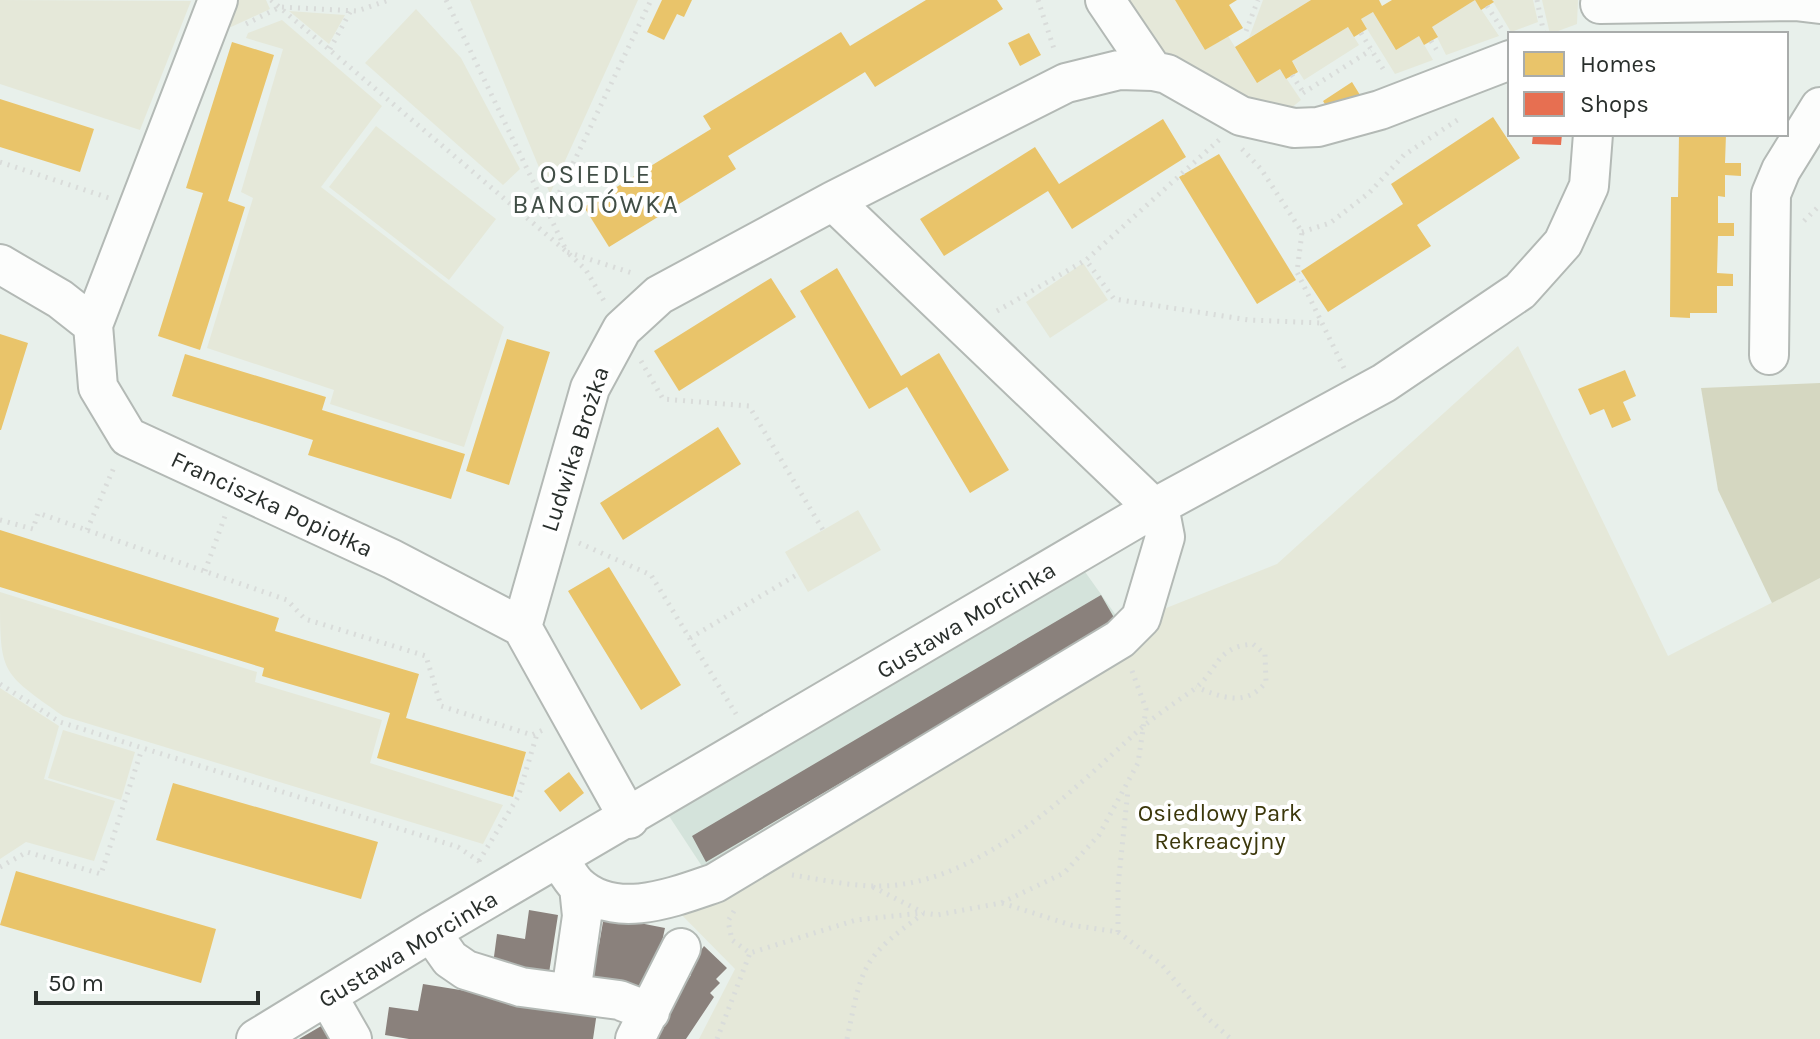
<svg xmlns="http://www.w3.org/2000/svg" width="1820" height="1039" font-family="Karla,sans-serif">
<rect width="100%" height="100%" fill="#e8f0eb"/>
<!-- built -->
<path fill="#d4e3db" d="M1083 569 1125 628 709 877 667 813Z"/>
<!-- green -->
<path fill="#e5e8d9" d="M0 0 191 1 140 130 0 84Z
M227 0H266L270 9 218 33Z
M470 0H638L550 194Z
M1116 0H1175L1205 50 1228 36 1235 47 1280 69 1301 100 1280 117 1174 69Z
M1263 0H1311L1249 38Z
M1475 0 1499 36 1446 55 1432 27Z
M1492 0H1533L1538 22 1511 32Z
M1542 0H1578L1577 24 1550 34Z
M416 9 461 58 520 169 503 185 365 63Z
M289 11 345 15 329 44Z
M1373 12 1419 36 1433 60 1395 74 1361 19Z
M282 20 382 106 321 187 504 327 464 447 330 404 334 390 207 348 253 198 241 192 283 49 246 38 248 33Z
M1348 27 1359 45 1304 80 1292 61Z
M376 126 496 219 449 280 329 187Z
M1083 263 1108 300 1050 338 1026 302Z
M1518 346 1668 656 1820 578V1039H699L735 969 667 900 1141 618 1277 564Z
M858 510 881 550 808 592 785 552Z
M0 592 257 672 255 682 382 720 370 763 503 805 483 844 63 716C0 671 0 675 0 592Z
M0 688 59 726 44 779 115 801 94 861 26 842 0 859Z
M63 730 135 752 121 800 48 778Z"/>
<!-- forest -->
<path fill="#d5d7c1" d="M1820 383V578L1772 603 1718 490 1701 388Z"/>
<!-- homes -->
<path fill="#e9c46a" d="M662 0H692L684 17 677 14 664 40 647 32Z
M926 0H997L1003 9 875 87 865 72 728 156 736 169 609 247 584 207 711 129 703 116 841 32 850 46Z
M1175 0H1237L1229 5 1243 28 1205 50Z
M1311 0H1379L1382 6 1392 0H1492L1494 2 1481 10 1475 0 1432 27 1438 37 1424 45 1419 36 1396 50 1373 12 1361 19 1367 29 1354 37 1348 27 1292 61 1298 72 1286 79 1280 69 1257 83 1235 47Z
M1029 33 1041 55 1020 66 1008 43Z
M232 42 274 55 228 201 245 207 200 350 158 336 203 193 186 188Z
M1352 82 1360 95 1331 114 1323 101Z
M0 99 94 129 80 172 0 147Z
M1493 117 1520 158 1417 225 1431 246 1328 312 1301 271 1403 204 1391 184Z
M1163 119 1186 157 1072 229 1048 191 944 256 920 219 1035 147 1059 184Z
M1679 134H1726L1725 163H1741V176L1725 175V197L1718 196V223H1734V236H1718L1717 273 1733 274V286H1717V313H1690V318L1670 317 1671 197H1678Z
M1219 154 1296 280 1257 304 1179 177Z
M837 268 901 376 939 353 1009 470 970 493 907 387 869 409 800 291Z
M771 278 796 317 679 391 654 351Z
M0 334 28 343 1 430H0Z
M507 339 550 352 509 485 466 471Z
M185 354 326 397 322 410 465 454 451 499 308 455 313 440 172 396Z
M1625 370 1636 396 1623 402 1631 420 1612 428 1604 409 1590 415 1578 389Z
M718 427 741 464 623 540 600 503Z
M0 530 279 618 275 631 419 674 406 718 526 752 513 797 377 758 390 713 262 676 264 668 0 587Z
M609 567 681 685 641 710 568 591Z
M569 772 584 793 560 812 544 791Z
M173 783 378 842 361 899 156 840Z
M16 871 216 929 201 983 0 925Z"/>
<!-- shops -->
<path fill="#e76f51" d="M1533 134H1562L1561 145 1532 144Z"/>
<!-- industry -->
<path fill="#8a817c" d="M1101 595 1116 621 706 862 692 836Z
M529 910 558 915 549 973 493 964 497 934 525 939Z
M604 916 665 928 658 960 653 959 646 991 586 979 593 943 599 945Z
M704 946 727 968 716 979 720 983 710 993 714 997 686 1039H649L691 975 687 971Z
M423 984 597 1012 593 1039H409L385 1035 389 1007 418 1011Z
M323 1025 332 1039H299Z"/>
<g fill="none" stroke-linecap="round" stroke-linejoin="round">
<!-- minor casing -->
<g stroke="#b3b9b5" stroke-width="42">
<path id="minor" d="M1105 0 1153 71
M1600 4 1795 1 1820 4
M833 201 1154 508
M0 264 60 299 93 325 98 387 128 437 392 559 522 627
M93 325 218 0
M1769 355 1771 194 1781 170 1820 107
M522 627 590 388 622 329 659 295 833 201 1066 83 1119 70 1153 71 1167 74 1241 116 1294 128 1318 127 1380 110 1510 60
M522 627 629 819
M559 859C565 868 570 878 577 885 615 921 674 897 715 883L1120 639 1141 618 1165 537 1159 506
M431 932 450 959 466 970 521 987 619 1000 650 1012
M571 993 582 916 579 887
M328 997 352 1039
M256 1039 431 932 1154 508 1384 383 1520 291 1563 243 1589 186 1593 134
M635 1039 681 948"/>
</g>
<!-- path -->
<path stroke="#d9dcda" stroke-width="5" stroke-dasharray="2 6" stroke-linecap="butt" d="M271 0 567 252 586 270 604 301
M446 0 567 252 635 274
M1038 0 1055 52
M1537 0 1544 34
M1487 6 1502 29
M246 24 280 7 357 11 389 0
M1246 31 1258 0
M1361 33 1385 72
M1431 41 1438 52
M330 49 350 12
M1292 75 1305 95
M1303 93 1371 50
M1219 140 1086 260 1114 299 1249 320 1322 323
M1242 149 1261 169 1302 232 1297 272 1344 368
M0 162 109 198
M549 214 651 0
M1804 221 1820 205
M1302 232 1330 223 1369 193 1404 155 1462 117
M997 311 1086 260
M641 361 663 399 749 406 823 530
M0 520 33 529 38 513 287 600 305 619 426 656 441 706 532 735 543 730
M87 530 115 465
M579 543 651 575 736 714
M205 571 225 516
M690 638 798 574
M0 684 60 722 458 847 483 864
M479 861 518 797 537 734
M0 867 27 852 101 874 142 749
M792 875C818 879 845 885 871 886 975 890 1069 793 1139 730 1156 715 1175 703 1193 690 1219 671 1214 647 1253 644L1265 654 1266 682C1246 707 1223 698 1196 687
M873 887 924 913 937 915 1001 903 1064 873 1099 835 1138 763 1146 709 1131 668
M1002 903 1071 925 1118 932V886L1128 790
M734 911 728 921 732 940 750 953 856 920 922 913
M1118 932 1162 965 1203 1014 1231 1039
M717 1039 750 953
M847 1039C862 967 861 958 923 914"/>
<!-- minor -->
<use href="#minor" stroke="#fcfdfc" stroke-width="38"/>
</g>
<g text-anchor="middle" stroke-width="8" stroke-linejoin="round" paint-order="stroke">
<!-- street labels -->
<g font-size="24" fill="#292f2c" stroke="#fff">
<text transform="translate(575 449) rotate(-72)" y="8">Ludwika Brożka</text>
<text transform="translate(272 504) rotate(25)" y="8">Franciszka Popiołka</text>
<text transform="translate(966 620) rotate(-31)" y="8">Gustawa Morcinka</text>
<text transform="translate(408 949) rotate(-31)" y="8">Gustawa Morcinka</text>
</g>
<!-- park labels -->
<g font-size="24" fill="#3c380b" stroke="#fff">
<text x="1220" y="821">Osiedlowy Park<tspan x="1220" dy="28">Rekreacyjny</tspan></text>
</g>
<!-- neighbourhood labels -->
<g font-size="26" letter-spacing="2" fill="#414e46" stroke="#fff">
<text x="596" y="183">OSIEDLE<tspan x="596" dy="30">BANOTÓWKA</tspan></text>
</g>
</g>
<!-- legend -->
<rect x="1508" y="32" width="280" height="104" fill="#ffffff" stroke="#a9acab" stroke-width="2"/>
<rect x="1524" y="52" width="40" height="24" fill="#e9c46a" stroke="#a9acab" stroke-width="2"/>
<text x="1580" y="72" font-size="24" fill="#292f2c">Homes</text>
<rect x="1524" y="92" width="40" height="24" fill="#e76f51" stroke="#a9acab" stroke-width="2"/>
<text x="1580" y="112" font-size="24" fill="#292f2c">Shops</text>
<!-- scale -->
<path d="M36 991v12h222v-12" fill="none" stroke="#292f2c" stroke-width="4"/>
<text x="48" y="991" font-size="24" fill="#292f2c" stroke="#ffffff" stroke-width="6" paint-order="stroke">50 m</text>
</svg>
